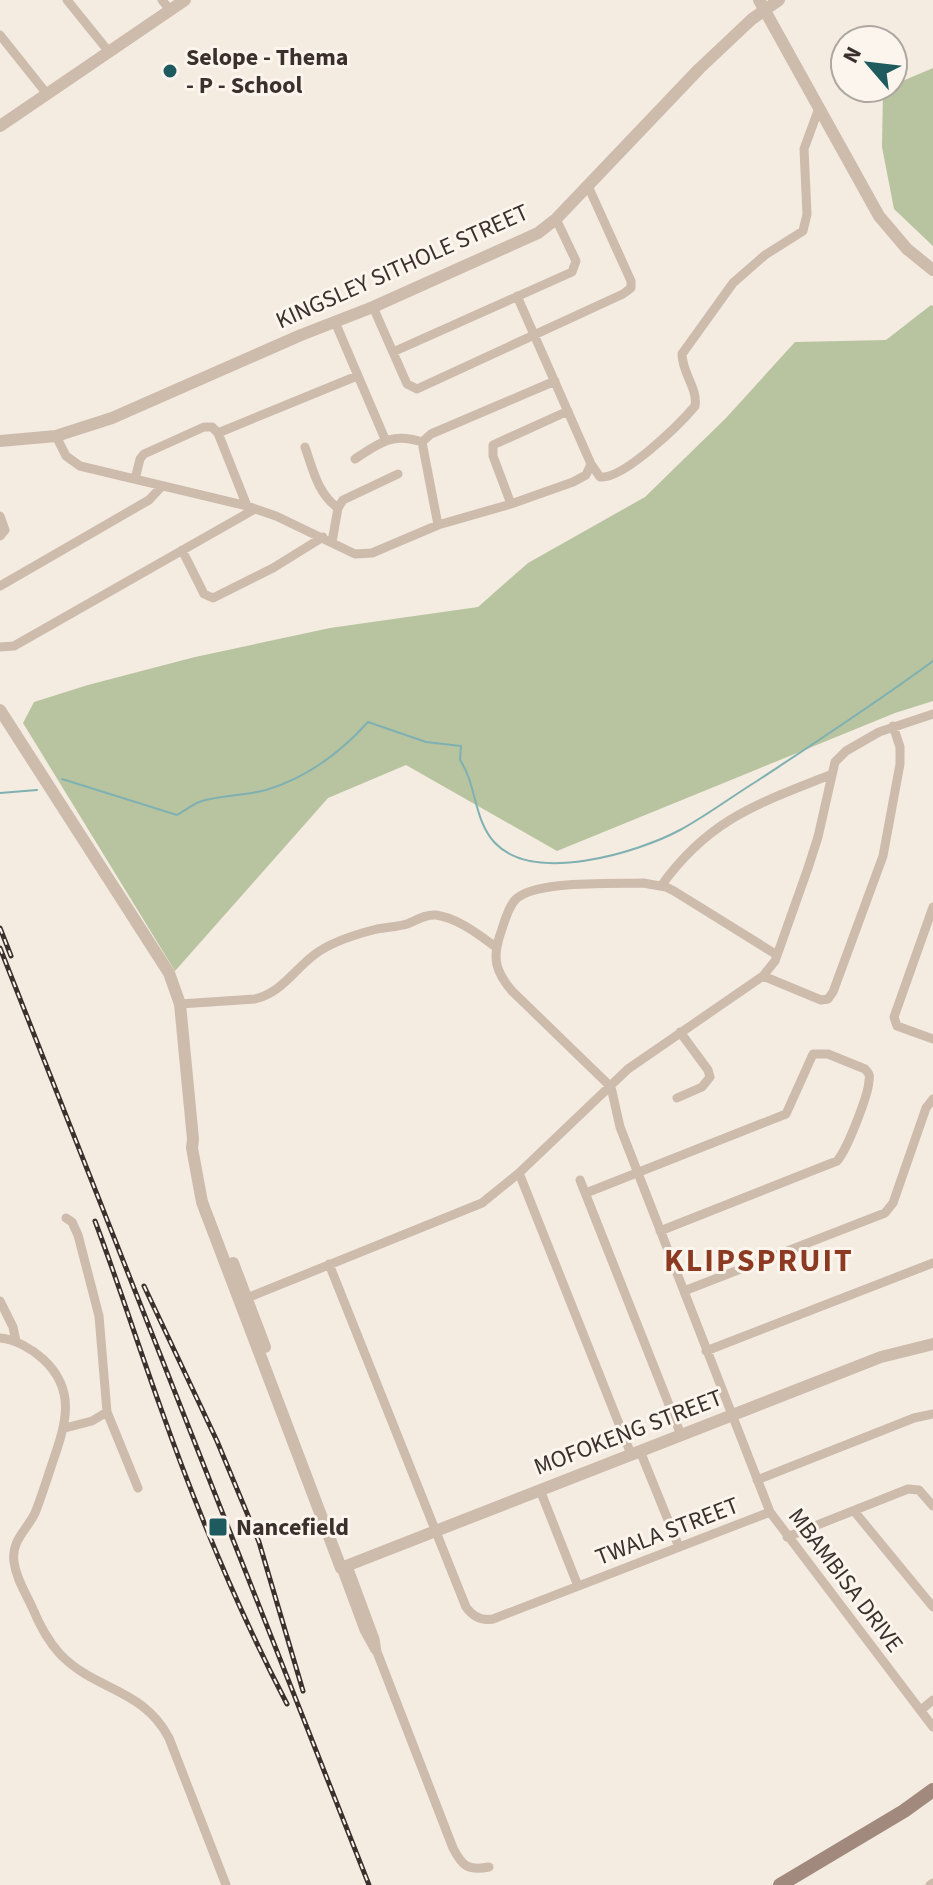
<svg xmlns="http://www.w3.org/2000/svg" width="933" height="1885" font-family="'Source Sans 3',sans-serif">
<rect width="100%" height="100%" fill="#f4ebe1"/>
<!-- green -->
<path fill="#b8c4a0" d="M933 68V246L894 209 882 147 883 90 893 88V85Z
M931 305 933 306V701L895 713 557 851 406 765 328 798 175 971 23 723 34 702 88 685 195 657 330 628 478 607 528 563 645 497 726 418 795 342 886 340Z"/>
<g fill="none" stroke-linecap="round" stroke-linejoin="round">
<!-- stream -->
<path stroke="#7fb0b2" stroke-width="2" d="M62 779 177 815C184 811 192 805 199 802 220 795 245 796 266 790 306 778 341 752 368 722L426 742 461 746 460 760C477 785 473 819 495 843 534 884 637 853 680 830 706 816 731 797 757 781 816 742 876 703 933 661
M0 793 37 790"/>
<!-- minor -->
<path stroke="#cdbbac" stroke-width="9" d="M67 0 109 52
M162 0 170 10
M0 35 47 94
M517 296 591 464 600 477C623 480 680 424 695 406 698 388 682 373 682 354L733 283 765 255 803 231 807 214 804 149 819 108
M373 307 407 384 417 389 623 294 631 288V281L588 186
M335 322 385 439
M393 352 572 272 576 261 556 219
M218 433 357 376
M56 436 66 456 80 466 247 506 276 516 355 554 372 553 438 525 511 504 573 482 586 475 591 464
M422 442 438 525
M305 447C313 470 318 494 338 508
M355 459C379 443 392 432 422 442L431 434 555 381
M135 479 140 459 144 454 204 427H212L218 433 247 506
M511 504 493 456V445L568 411
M0 516 5 530 0 536
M332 542 338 508 343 500 398 474
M182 550 204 594 213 598 273 568 323 537
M0 586 149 500 162 486
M0 647 14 646 255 509
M661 886C709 819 757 804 830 775
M933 907 894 1017 897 1026 933 1039
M763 976 821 1000 828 999 833 992 883 856 900 764V747L893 726
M180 1004 255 999C282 992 293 971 314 955 329 943 357 934 377 929 387 927 397 927 407 924 417 920 426 914 436 915 458 918 479 935 496 947
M611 1087 620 1127 770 1512 933 1727
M611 1087 512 991C496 972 492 959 500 935 504 924 507 909 515 900 533 880 614 884 643 883L666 887 674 891 777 955
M677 1098 702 1087 710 1077 708 1070 680 1032
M519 1173 631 1454
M580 1180 681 1435
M586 1193 786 1114 813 1054H828L865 1069C869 1074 870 1074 869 1081 868 1096 847 1150 837 1161L660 1231
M329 1264 466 1607C473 1617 482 1621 493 1619L770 1512
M684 1291 885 1213 893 1203 926 1108 933 1099
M247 1298 482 1203 519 1173 628 1069 763 976 775 961 808 868 818 837 835 762 846 751 879 732 933 714
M0 1301 13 1327 16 1341
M0 1338C15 1339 32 1349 43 1359 79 1392 64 1428 51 1467 46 1482 41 1498 35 1513 27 1530 11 1540 14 1562 16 1578 25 1592 32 1607 39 1624 47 1640 60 1654 95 1691 143 1688 169 1738L226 1885
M706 1351 933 1263
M107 1412 138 1488
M65 1428 92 1421 107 1412 99 1316 78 1235 72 1222 66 1218
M640 1451 679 1547
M757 1480 914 1418 933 1414
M540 1490 578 1586
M854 1511 933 1607
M787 1537 908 1489 919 1490 933 1506
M348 1566 375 1639 377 1652 453 1848C462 1866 468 1871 489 1867
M341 1568 364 1630 375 1650
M921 1710 933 1700
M930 1885 933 1883"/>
<!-- tertiary -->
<path stroke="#cdbbac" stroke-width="12" d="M759 0 879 216 907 249 933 270
M0 126 185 0
M0 441 56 436 112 418 301 335 373 307 538 233 556 219 699 69 752 19 779 0
M0 710 169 973 180 1004 193 1139 192 1148 202 1202 341 1568 881 1357 933 1344
M233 1263 265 1347"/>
<!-- secondary -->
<path stroke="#a18a7d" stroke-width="14" d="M780 1885 904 1811 933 1790"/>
<!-- rail casing -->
<g stroke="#3b302b" stroke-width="5">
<path id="rail" d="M0 928 11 956
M0 948 369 1885
M95 1221C118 1282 138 1345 160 1406 196 1508 237 1608 287 1704
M144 1286 217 1441 259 1542 303 1691"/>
</g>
<!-- rail -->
<use href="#rail" stroke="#fbf5ee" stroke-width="2" stroke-dasharray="6" stroke-linecap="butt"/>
</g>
<!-- markers -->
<g fill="#1f5a5e" stroke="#fbf5ee" stroke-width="3">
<circle cx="170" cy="71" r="8"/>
<rect x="208" y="1517" width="20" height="20" rx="4"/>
</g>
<g text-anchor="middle" stroke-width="6" stroke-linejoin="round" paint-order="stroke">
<!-- poi labels -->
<g font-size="24" font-weight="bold" fill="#3b302b" stroke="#fbf5ee" text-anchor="start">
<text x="186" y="65">Selope - Thema<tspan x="186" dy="28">- P - School</tspan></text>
<text x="236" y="1535">Nancefield</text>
</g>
<!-- street labels -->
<g font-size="24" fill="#3b302b" stroke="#fbf5ee">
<text transform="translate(402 266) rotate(-24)" y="8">KINGSLEY SITHOLE STREET</text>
<text transform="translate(628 1432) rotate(-21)" y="8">MOFOKENG STREET</text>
<text transform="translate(667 1531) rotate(-21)" y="8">TWALA STREET</text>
<text transform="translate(846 1580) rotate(53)" y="8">MBAMBISA DRIVE</text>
</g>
<!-- district labels -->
<g font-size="32" font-weight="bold" letter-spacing="2" fill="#8c3b22" stroke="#fbf5ee">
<text x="759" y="1271">KLIPSPRUIT</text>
</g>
</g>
<!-- north arrow -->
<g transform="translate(869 64) rotate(298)"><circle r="38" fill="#fbf5ee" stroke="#aea6a0" stroke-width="2"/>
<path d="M0-6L14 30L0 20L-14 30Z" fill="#1f5a5e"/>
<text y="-12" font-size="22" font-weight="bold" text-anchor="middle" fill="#3b302b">N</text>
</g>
</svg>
